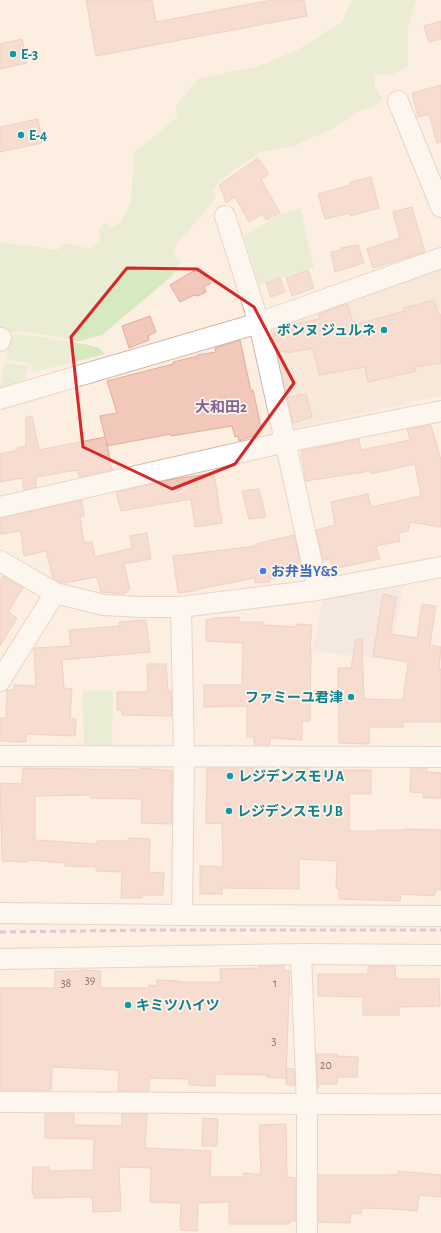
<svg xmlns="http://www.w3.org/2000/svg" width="441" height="1233" font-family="'Alegreya Sans','Noto Sans JP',sans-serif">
<rect width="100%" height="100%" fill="#fceee1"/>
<!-- residential -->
<path fill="#f3dfd0" d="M441 265V396L295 428 290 426 270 332 273 327Z"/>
<!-- industrial -->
<path fill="#ebe1dd" d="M403 586 389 660 313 651 323 595Z"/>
<!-- green -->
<path fill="#d6e9c0" d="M352 0H416L408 27V66L391 75H375V87L383 99 376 106 357 112 334 128 293 146 261 152 232 171 213 188 216 198 177 244 173 253 181 261 173 275 102 335 80 341 28 332 0 333V242L57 250 65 243 91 249 100 240 99 229 105 223 113 227 121 222 131 202 134 153 177 117 176 106 199 78 257 67 297 50 341 23Z
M300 209 314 267 259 285 244 236 281 214Z
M21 334 89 345 99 348 105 354 30 373 33 364 6 359 10 336Z
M5 363 29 366 24 382 0 388Z
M83 691H113L112 746H84Z"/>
<!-- building -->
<path fill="#f1c8b9" stroke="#e4ac9a" d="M86 0H152L156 22 272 0H304L307 16 96 56Z
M441 21V39L429 42 424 26Z
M22 39 27 63 0 69V44Z
M441 85V142L437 143 429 114 418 117 412 93Z
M38 119 42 143 0 152V127Z
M258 158 269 174 261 179 280 213 266 220 263 214 249 222 235 197 226 203 223 193 219 185Z
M371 177 379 208 350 216V213L325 219 318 194 351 185 350 182Z
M412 207 425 252 373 268 367 249 400 238 393 212Z
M358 245 364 263 335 272 331 252 342 250 341 248Z
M200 267 211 283 204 287 206 292 198 296 194 295 180 302 170 285Z
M308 270 314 288 292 296 286 278Z
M280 278 285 292 271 297 266 283Z
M434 300 438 315H441V363L415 367 416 371 368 382 365 367 319 375 313 348 287 353V351L277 352 274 333 278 332 277 329 289 325 320 319 319 314 347 304 354 325 405 311 404 308Z
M150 316 156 332 148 336 149 340 129 348 122 326Z
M240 340 251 391 253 390 257 408 262 433H259V434L239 441 238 436 235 437 232 426 171 436V434L107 446 106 439 112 470 79 477 77 470 36 477V487L24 490 22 478 0 482V454L18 450 17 448 26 446V417L32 416 39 450 105 437 100 416 117 413 107 381 173 364V362L198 356 197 355 216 352 215 348Z
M306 394 312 417 293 423 287 398Z
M431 425 441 460V527L410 522 408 531 399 533 400 541 376 546 380 559 332 569 330 559 323 560 316 530 335 525 331 502 368 494 371 507 421 496 415 464 371 474V471L306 481 301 451 359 439 361 450 410 440 407 429Z
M214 473 222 523 195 527 191 499 121 511 116 492 174 479Z
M259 489 266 517 249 519 242 491Z
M82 500 84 516 80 517 84 543 92 542 95 557 132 548 130 536 147 533 151 559 124 564 130 590H126V593L121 594 101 592 97 577 64 583 59 582 53 578 46 551 24 556 21 531 0 534V518Z
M294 535 301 564 280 568 282 577 270 579V582L255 583V578L194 590V591L178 593 173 556 256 546V544Z
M3 576 23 588 8 612 17 618 0 646V581Z
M383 594 396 597 390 634 417 638 422 604 436 606 430 645 441 647 439 669H441V722H403V727H369V744L339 743 338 668H351L356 639H362L364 699 403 700 408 662 373 656Z
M239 617V622H264V625L296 627V624L312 625 310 650H311L310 721H302V740L270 738V745H254V737H247V706L204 707V685H242L243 643 206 641V620L214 618Z
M146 620 150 652 62 660 64 688 72 689 70 719H76L75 736 26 734V742L0 741V718H6L7 690H14V685L36 686 34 648 71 646 69 630 120 626 119 622Z
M147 664H166L168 691H171L172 716 122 715 121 710H117V692H147L148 691Z
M23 768 140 770V768H143L172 771V824L141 823 142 799 91 798V795L35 796V840L97 844V841H128V838L150 839 149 872 164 873 163 895H142V898H121L122 872 96 871V867L65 866V863L28 860V862L2 861 0 783 22 784Z
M207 768H253V780L286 781V777H290L291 768H308V770H371V794H349V831H378V830H404V829L441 830V890H436L434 896 401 894 400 901 339 899V889L336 888 337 861 299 859V889L222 888V894H200V866L223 867 222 823 206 824Z
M411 768H427L426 772 441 773V798H423V793L410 792Z
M259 966H284V971L289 970 290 995H289L286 1078 267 1077 268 1075 215 1074V1086L189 1085V1079L149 1078V1091H118L119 1070 52 1067 51 1090H0V988H55V971H80V970L101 971 100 988H149V985L157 986V980L180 981V982H221L220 969 259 968Z
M368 966H395L396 979H439L440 1006 399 1007V1015H363V997L318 996V974H368Z
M316 1054H337V1056L358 1057 357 1077H337V1084H319L318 1089Z
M287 1068 294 1069 295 1086 286 1084Z
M45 1114H74V1125L122 1126V1114H147L145 1148 211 1151 210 1177H244V1173L261 1175 259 1125 286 1124 287 1177 296 1178V1221H289V1224H229V1202L198 1203 197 1231 180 1230 181 1203 150 1202 151 1168 119 1167 121 1211 93 1212 92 1197 34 1198V1194H32L33 1167H49V1171L93 1170 94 1139 45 1138Z
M203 1118 218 1119 217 1146H202Z
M398 1171 441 1175V1197L419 1195 417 1211 391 1209 362 1208 361 1214 351 1213 350 1223 318 1222V1175H398Z"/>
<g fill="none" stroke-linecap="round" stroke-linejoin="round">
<!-- street casing -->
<g stroke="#cfb6ab" stroke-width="22">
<path id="street" d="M398 101 441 207
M225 216 259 323 318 590
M0 341 1 338
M0 399 259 323 441 258
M0 507 286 442 441 411
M0 561 55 593 104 605 140 607H181L318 590 441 567
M181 607 184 756 182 915
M0 681 55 593
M0 756 441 757
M0 913 182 915 441 916
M301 954 307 1105V1233
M0 959 301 954 441 955
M0 1102C147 1102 294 1105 441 1104"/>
</g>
<!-- street -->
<use href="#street" stroke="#fff" stroke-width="20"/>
<!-- rail -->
<path stroke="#afa1c5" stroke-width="3" stroke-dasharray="6 4" stroke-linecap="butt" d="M0 932 158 930H441"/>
</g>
<!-- marked area -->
<path d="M0 0H441V1233H0ZM127 268 197 269 254 307 294 383 235 464 172 489 83 447 71 337Z" fill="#fceee1" fill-opacity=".55" fill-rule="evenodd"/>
<path fill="none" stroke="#d62828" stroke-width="3" stroke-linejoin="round" d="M127 268 197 269 254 307 294 383 235 464 172 489 83 447 71 337Z"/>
<!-- markers -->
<g fill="#0f9aa8" stroke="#fff2e7" stroke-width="1.5">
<circle cx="13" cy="54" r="4"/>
<circle cx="21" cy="135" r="4"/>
<circle cx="384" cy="330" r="4"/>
<circle cx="351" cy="697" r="4"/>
<circle cx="230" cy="776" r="4"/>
<circle cx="229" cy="811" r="4"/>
<circle cx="128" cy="1005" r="4"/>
</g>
<circle fill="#3f7fe0" stroke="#fff2e7" stroke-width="1.5" cx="263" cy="571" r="4"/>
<g text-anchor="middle" stroke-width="3.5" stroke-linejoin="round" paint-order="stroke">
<!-- number labels -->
<g font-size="12" fill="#927064">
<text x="90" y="984">39</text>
<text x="66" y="987">38</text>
<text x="275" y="987">1</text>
<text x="274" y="1045">3</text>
<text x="326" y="1069">20</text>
</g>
<!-- culture labels -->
<g font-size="14" font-weight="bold" fill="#0d838f" stroke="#fff2e7" text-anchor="start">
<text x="21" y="59">E-3</text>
<text x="29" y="140">E-4</text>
<text x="376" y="335" text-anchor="end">ボンヌ ジュルネ</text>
<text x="343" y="702" text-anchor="end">ファミーユ君津</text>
<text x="238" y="781">レジデンスモリA</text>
<text x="237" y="816">レジデンスモリB</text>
<text x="136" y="1010">キミツハイツ</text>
</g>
<!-- shop labels -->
<g font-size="14" font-weight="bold" fill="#366cbe" stroke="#fff2e7" text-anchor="start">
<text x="271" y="576">お弁当Y&amp;S</text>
</g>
<!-- neighbourhood labels -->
<g font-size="15" font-weight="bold" fill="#7f6496" stroke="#fff2e7">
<text x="221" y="412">大和田2</text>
</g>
</g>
</svg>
